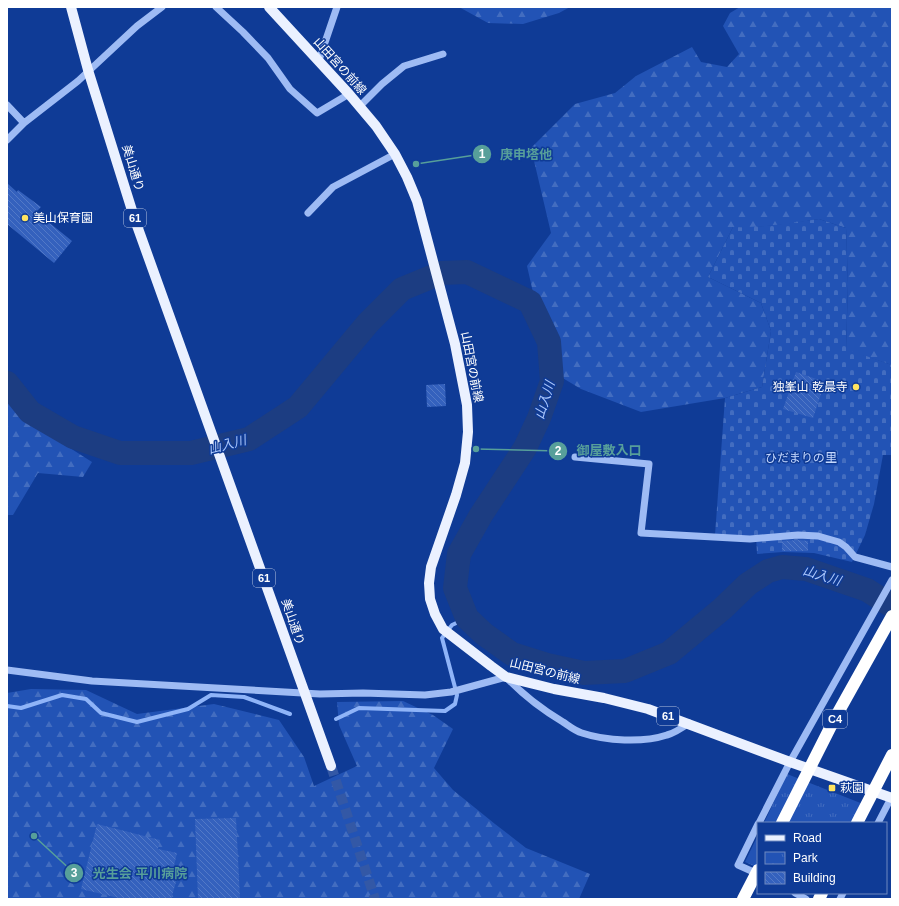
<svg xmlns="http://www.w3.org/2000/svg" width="899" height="906" font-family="Arial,'Noto Sans JP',sans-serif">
<defs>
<pattern id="forest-firs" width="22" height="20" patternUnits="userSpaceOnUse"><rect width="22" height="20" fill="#2253b5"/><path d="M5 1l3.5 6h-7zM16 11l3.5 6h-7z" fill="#436dc0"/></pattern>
<pattern id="cemetery-stones" width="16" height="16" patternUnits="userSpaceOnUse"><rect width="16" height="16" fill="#2253b5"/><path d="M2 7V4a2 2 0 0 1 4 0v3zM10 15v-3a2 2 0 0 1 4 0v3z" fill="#436dc0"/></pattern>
<pattern id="park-tufts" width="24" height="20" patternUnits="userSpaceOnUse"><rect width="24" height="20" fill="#2253b5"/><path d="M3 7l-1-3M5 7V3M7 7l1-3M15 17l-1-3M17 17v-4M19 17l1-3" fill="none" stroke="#436dc0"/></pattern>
<pattern id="building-back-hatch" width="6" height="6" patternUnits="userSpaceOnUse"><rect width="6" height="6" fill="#3461bd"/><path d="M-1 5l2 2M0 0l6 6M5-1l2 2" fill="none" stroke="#5279c7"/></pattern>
</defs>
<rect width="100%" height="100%" fill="#0f3b96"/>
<!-- forest -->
<path fill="url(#forest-firs)" d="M459 7H570L559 13 523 24 488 23Z
M740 7H892V365L846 350 848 284 846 228 819 219 788 224 745 228 733 227 708 277 761 303 771 331 762 387 725 398 641 412 581 389 551 371 527 266 551 233 531 148 575 104 615 93 636 76 692 47 701 62 727 67 739 54 723 26 730 13Z
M7 396 18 415 92 462 83 477 38 473 13 515H7Z
M31 689 86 690 137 714 214 704 279 720 304 757 314 786 357 766 339 725 337 702 403 701 433 715 453 729 434 768 453 790 495 824 526 848 590 874 579 899H7V693Z"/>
<!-- cemetery -->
<path fill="url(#cemetery-stones)" d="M819 219 846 228 848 284 846 349 892 365V455H883L874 504 865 535 852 562 814 553 783 552 757 554 756 536 715 535 725 398 762 387 771 331 761 303 708 277 733 227C762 228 790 223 819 219Z"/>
<!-- park -->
<path fill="url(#park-tufts)" d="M787 774 863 804 853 823H764Z
M758 835V868L745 862Z"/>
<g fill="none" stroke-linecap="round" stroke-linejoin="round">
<!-- stream -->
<path stroke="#8fb4f8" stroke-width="4" d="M7 706 21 708 62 695 86 699 101 713 137 722 188 709 211 695 244 697 290 714
M336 719 359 708 445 711 455 704 457 695 442 638 452 625 467 618"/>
<!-- river -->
<path stroke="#1c3d82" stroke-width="24" d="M7 383 30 412 73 437 120 453H191L249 439 298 407 368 323 402 289 441 273 467 272 530 302 549 342 552 381 539 418 525 448 481 515 459 554 455 588 467 618 484 634 512 654 547 665 584 673 625 671 669 653 722 609 748 584 768 571 782 567 806 569 867 590 892 606"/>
</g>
<!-- building -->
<path fill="url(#building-back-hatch)" d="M7 183 17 192 18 190 41 207 36 212 72 241 54 263 7 224Z
M796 372 825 382 813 418 783 409Z
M445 384 446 406 427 407 426 385Z
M798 540 808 541V551H782V541Z
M236 818 240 899H198L195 819Z
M97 824 160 840 158 849 177 853 173 870 179 872 171 899H123L81 889Z"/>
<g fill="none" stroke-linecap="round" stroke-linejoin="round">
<!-- major-tunnel -->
<path stroke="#3358a6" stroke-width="10" stroke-dasharray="10 5" stroke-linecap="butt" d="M331 766 375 899"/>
<!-- minor -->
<path stroke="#9ebbf4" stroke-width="7" d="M216 7 243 32 268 58 290 89 317 113 349 94
M319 60 337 7
M7 105 24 123
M359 107 382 84 404 66 443 54
M7 140 24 123 78 81 137 26 162 7
M308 213 333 187 395 154
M575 457 649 464 641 533 750 539 798 535 818 536 839 542 846 547 855 557 892 567
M7 670 92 681 320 694 363 693 425 695 451 692 506 677C523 695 541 709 563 722 569 726 575 731 582 733 606 741 643 743 667 735 675 733 682 728 689 723
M759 823 790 762 892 580
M878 823 891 798
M758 824 738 865 758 874
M795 893 806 899
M840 899 843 893"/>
<!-- major -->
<path stroke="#ebf1ff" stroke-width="10" d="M71 7 88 70 135 220 331 766
M269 7 349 94 376 126 395 154 407 177 417 201 455 344 467 405 468 432 465 463 456 495 431 567 429 583 430 599 435 614 443 629 491 666 506 677 554 689 604 698 648 709 790 762 892 798"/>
<!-- highway -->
<path stroke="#fff" stroke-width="12" d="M782 823 835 718 892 616
M857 823 892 755
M743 899 758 870
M819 899 822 893"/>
</g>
<!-- markers -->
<g fill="#ffe461" stroke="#0f3b96" stroke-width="1.5">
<circle cx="25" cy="218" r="4"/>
<circle cx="856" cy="387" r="4"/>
<rect x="828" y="784" width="8" height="8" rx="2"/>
</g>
<g text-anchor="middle" stroke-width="3" stroke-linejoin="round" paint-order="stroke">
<!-- shield labels -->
<g fill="#0f3b96" stroke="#b7c4e0" stroke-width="1">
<rect x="124" y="209" width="22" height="18" rx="3"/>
<rect x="253" y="569" width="22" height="18" rx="3"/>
<rect x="657" y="707" width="22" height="18" rx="3"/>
<rect x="823" y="710" width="24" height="18" rx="3"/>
</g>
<g font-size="11" font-weight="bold" fill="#fff">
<text x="135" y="222">61</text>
<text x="264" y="582">61</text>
<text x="668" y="720">61</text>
<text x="835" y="723">C4</text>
</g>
<!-- street labels -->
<g font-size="12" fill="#fff" stroke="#0f3b96">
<text transform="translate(340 66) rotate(48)" y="4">山田宮の前線</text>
<text transform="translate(133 168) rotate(73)" y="4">美山通り</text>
<text transform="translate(472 367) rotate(79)" y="4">山田宮の前線</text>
<text transform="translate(293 622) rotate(71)" y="4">美山通り</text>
<text transform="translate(545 671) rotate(14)" y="4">山田宮の前線</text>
</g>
<!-- poi labels -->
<g font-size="12" fill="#fff" stroke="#0f3b96" text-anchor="start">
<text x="33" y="222">美山保育園</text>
<text x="848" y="391" text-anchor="end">独峯山 乾晨寺</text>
<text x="840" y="792">萩園</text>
</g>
<!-- park labels -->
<g font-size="12" fill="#c6d9fe" stroke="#0f3b96">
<text x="801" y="462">ひだまりの里</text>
</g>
<!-- water labels -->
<g font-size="13" font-style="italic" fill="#aac6fb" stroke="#0f3b96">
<text transform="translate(544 400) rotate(-73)" y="5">山入川</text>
<text transform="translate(227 444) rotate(-15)" y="5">山入川</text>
<text transform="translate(822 575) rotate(17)" y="5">山入川</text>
</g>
</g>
<!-- callouts -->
<path fill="none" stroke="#579f9a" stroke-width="1.5" d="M416 164L482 154M476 449L558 451M34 836L74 873"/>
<g fill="#579f9a" stroke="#0f3b96" stroke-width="1.5">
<circle cx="416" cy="164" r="4"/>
<circle cx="476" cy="449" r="4"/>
<circle cx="34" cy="836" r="4"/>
<circle cx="482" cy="154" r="10"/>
<circle cx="558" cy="451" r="10"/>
<circle cx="74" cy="873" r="10"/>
</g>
<g font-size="12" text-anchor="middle" font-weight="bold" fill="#fff">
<text x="482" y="158">1</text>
<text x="558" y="455">2</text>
<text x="74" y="877">3</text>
</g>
<g font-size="13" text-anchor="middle" font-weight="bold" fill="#579f9a" stroke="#0f3b96" stroke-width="3" stroke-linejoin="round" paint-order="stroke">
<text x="526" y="159">庚申塔他</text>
<text x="609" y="455">御屋敷入口</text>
<text x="140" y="878">光生会 平川病院</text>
</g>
<!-- border -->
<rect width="899" height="906" fill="none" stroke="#ffffff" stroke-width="16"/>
<!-- legend -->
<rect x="757" y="822" width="130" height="72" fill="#0f3b96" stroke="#6f89c0"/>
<rect x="765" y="835" width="20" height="6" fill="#ebf1ff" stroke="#6f89c0"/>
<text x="793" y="842" font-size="12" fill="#ffffff">Road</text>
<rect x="765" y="852" width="20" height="12" fill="url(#park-tufts)" stroke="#6f89c0"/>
<text x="793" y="862" font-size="12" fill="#ffffff">Park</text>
<rect x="765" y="872" width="20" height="12" fill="url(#building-back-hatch)" stroke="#6f89c0"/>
<text x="793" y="882" font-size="12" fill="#ffffff">Building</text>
</svg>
